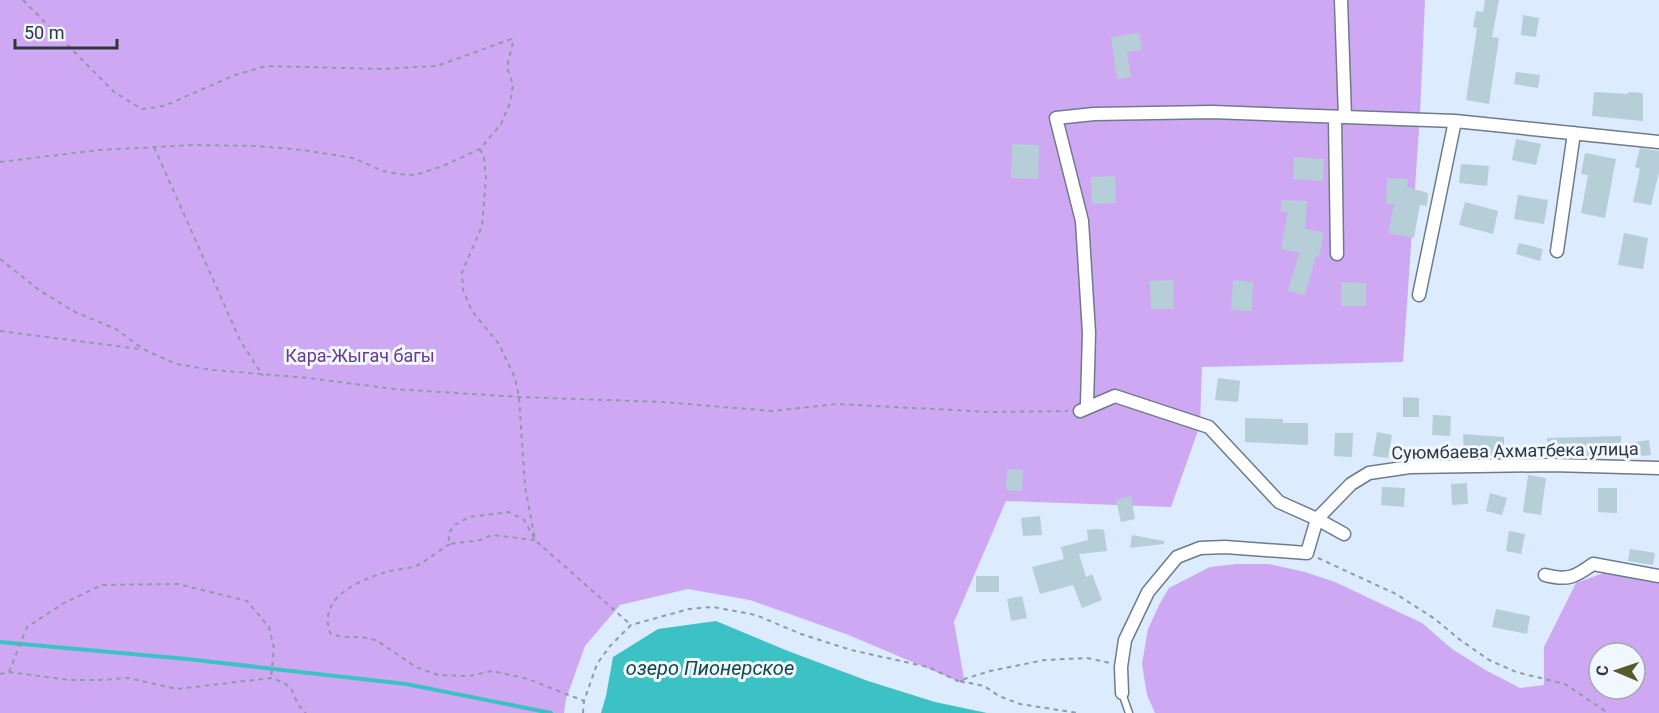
<svg xmlns="http://www.w3.org/2000/svg" width="1659" height="713" font-family="Roboto,sans-serif">
<rect width="100%" height="100%" fill="#dcebfe"/>
<!-- green -->
<path fill="#cea8f3" fill-rule="evenodd" d="M0 0H1425L1420 115 1403 362 1202 367 1200 425 1171 507 1006 501 954 622 965 684 846 634 750 600 688 589 620 605 585 646 566 699 564 713H0Z
M1237 564H1269L1305 572 1335 582 1422 623 1452 649 1487 671 1520 688 1544 685V647L1576 583 1609 571 1659 580V713H1155L1147 695 1142 664 1148 629 1159 605 1169 588 1210 567ZM1599 653H1635V689H1599Z"/>
<!-- water -->
<path fill="#3cc2c4" d="M716 621 788 651 868 681 935 702 987 713H601L606 696 613 657 658 629Z"/>
<g fill="none" stroke-linecap="round" stroke-linejoin="round">
<!-- stream -->
<path stroke="#3cc2c4" stroke-width="4" d="M0 642 187 659 406 684 551 713"/>
</g>
<!-- building -->
<path fill="#b6ced8" d="M1485 0H1499L1492 37 1499 38 1489 104 1466 100 1477 28 1473 27 1476 11 1483 12Z
M1523 15 1539 18 1536 37 1521 35Z
M1139 33 1142 50 1127 52 1131 77 1117 79 1111 37Z
M1516 72 1540 75 1538 88 1514 84Z
M1594 92 1628 94 1629 92 1643 93V121L1592 116Z
M1516 139 1541 144 1536 165 1512 160Z
M1012 144 1039 145 1038 179 1011 178Z
M1640 148 1659 151V172L1651 205 1633 202 1640 169 1635 167Z
M1585 153 1616 159 1605 218 1581 213 1588 175 1581 174Z
M1294 157 1324 159 1323 181 1293 179Z
M1461 164 1489 166 1487 186 1459 183Z
M1115 176 1116 203 1092 204 1091 177Z
M1387 178 1408 179 1407 187 1428 193 1427 206 1420 205 1414 238 1388 233 1394 204H1386Z
M1518 195 1548 200 1544 224 1514 219Z
M1281 200 1307 201 1305 229 1324 232 1319 257 1316 256 1305 295 1288 291 1299 253 1281 249 1288 212H1281Z
M1465 202 1498 211 1493 234 1459 225Z
M1624 233 1648 238 1643 269 1618 265Z
M1519 243 1543 249 1540 261 1516 254Z
M1173 280 1174 309H1151L1150 281Z
M1233 280 1253 282 1252 311 1231 310Z
M1341 282 1366 283V306H1341Z
M1218 378 1240 381 1238 402 1215 400Z
M1403 397 1419 398V417H1403Z
M1433 415 1451 416 1450 436 1432 435Z
M1245 418 1283 419V423H1308V445L1245 442Z
M1377 432 1392 435 1388 458 1373 456Z
M1335 433H1353L1352 457 1334 456Z
M1463 434 1504 437V456H1464Z
M1621 436V444L1649 440 1651 455 1630 457 1548 456 1547 438Z
M1007 469 1023 470 1022 491 1006 490Z
M1528 475 1546 478 1541 515 1523 512Z
M1467 483 1468 504 1452 505 1451 484Z
M1382 487 1405 488 1404 507 1381 505Z
M1598 488H1617V513L1598 512Z
M1490 493 1507 498 1502 515 1486 511Z
M1131 496 1135 519 1121 522 1116 500Z
M1040 516 1042 535 1023 536 1021 518Z
M1098 529 1104 530 1107 551 1079 554 1086 577 1092 574 1102 600 1082 608 1073 585 1040 594 1032 567 1064 559 1061 547 1088 540 1087 530Z
M1509 531 1525 534 1521 554 1506 551Z
M1132 535 1164 541V544L1130 548Z
M1630 549 1655 553 1653 565 1628 561Z
M976 576H999V592H976Z
M1022 596 1027 618 1011 621 1007 599Z
M1496 609 1530 616 1527 634 1492 627Z"/>
<g fill="none" stroke-linecap="round" stroke-linejoin="round">
<!-- service casing -->
<g stroke="#6d7b8b" stroke-width="9">
<path id="service" d="M1122 693 1129 713"/>
</g>
<!-- minor casing -->
<g stroke="#6d7b8b" stroke-width="15">
<path id="minor" d="M1341 0 1345 117
M1335 117 1337 254
M1557 251 1574 133
M1419 295 1455 121 1659 142
M1087 404 1089 333 1082 221 1056 118 1094 114 1212 112 1455 121
M1080 411 1115 396 1209 427 1279 502 1317 519 1344 534
M1545 575C1568 581 1575 577 1593 564L1659 576
M1122 693 1121 667 1125 640 1148 592 1177 557 1200 548 1225 547 1307 553 1317 519 1351 484 1369 473 1410 467 1552 465 1659 468"/>
</g>
<!-- path -->
<path stroke="#8e9aa7" stroke-width="2" stroke-dasharray="4.5 4.5" stroke-linecap="butt" d="M23 0 114 92 142 109 164 106 235 75 266 66 383 69 437 66 514 38
M154 147 240 340 263 376
M480 149 484 157 486 178 482 226 462 272 463 290 472 311 499 344 515 378 519 397 525 486 535 540
M0 162 99 150 195 145 257 146 303 150 353 158 383 171 398 174 415 175 443 166 480 149 501 124 510 103 513 85 507 67 514 38
M0 259 39 290 75 312 116 329 143 349 176 364 213 370 308 378 394 389 519 397 663 402 772 411 837 404 991 412 1068 411
M0 331 140 349
M535 540 492 535 480 540 450 544 448 534 455 525 469 517 509 512 524 520 535 540 631 625
M450 544C440 550 429 559 418 565 409 569 396 569 386 572 358 581 318 597 330 633L342 637H361L376 640 416 667 438 675 469 676 492 671 528 679 584 701
M1318 558 1396 594 1435 619 1459 639 1489 660 1516 672 1565 684 1608 713
M9 672 27 627 64 603 102 585 178 584 247 601 269 627 274 648 271 678
M0 674 9 672 70 680H100L128 678 177 689 271 678C302 687 288 698 306 713
M960 681 984 686 999 696 1020 704 1078 713
M583 713 584 701 597 664 610 646 631 625 689 609 713 607 756 615 801 634 851 650 928 667 958 681 990 671 1045 660 1087 658 1110 663"/>
<!-- service -->
<use href="#service" stroke="#fff" stroke-width="6"/>
<!-- minor -->
<use href="#minor" stroke="#fff" stroke-width="12"/>
</g>
<g text-anchor="middle" stroke-width="6" stroke-linejoin="round" paint-order="stroke">
<!-- park labels -->
<g font-size="18" fill="#6a3990" stroke="#f1f7ff">
<text x="360" y="362">Кара-Жыгач багы</text>
</g>
<!-- street labels -->
<g font-size="18" fill="#2f363d" stroke="#f1f7ff">
<text transform="translate(1515 451) rotate(-1)" y="6">Суюмбаева Ахматбека улица</text>
</g>
<!-- water labels -->
<g font-size="20" font-style="italic" fill="#0f494a" stroke="#f1f7ff">
<text x="710" y="675">озеро Пионерское</text>
</g>
</g>
<!-- north arrow -->
<g transform="translate(1617 671) rotate(272)"><circle r="28" fill="#f1f7ff" stroke="#a3aab1" stroke-width="1.5"/>
<path d="M0-4.5L10 22L0 15L-10 22Z" fill="#575b29"/>
<text y="-9" font-size="16" font-weight="bold" text-anchor="middle" fill="#2f363d">С</text>
</g>
<!-- scale -->
<path d="M15 39v9h102v-9" fill="none" stroke="#2f363d" stroke-width="3"/>
<text x="24" y="39" font-size="18" fill="#2f363d" stroke="#f1f7ff" stroke-width="4.5" paint-order="stroke">50 m</text>
</svg>
